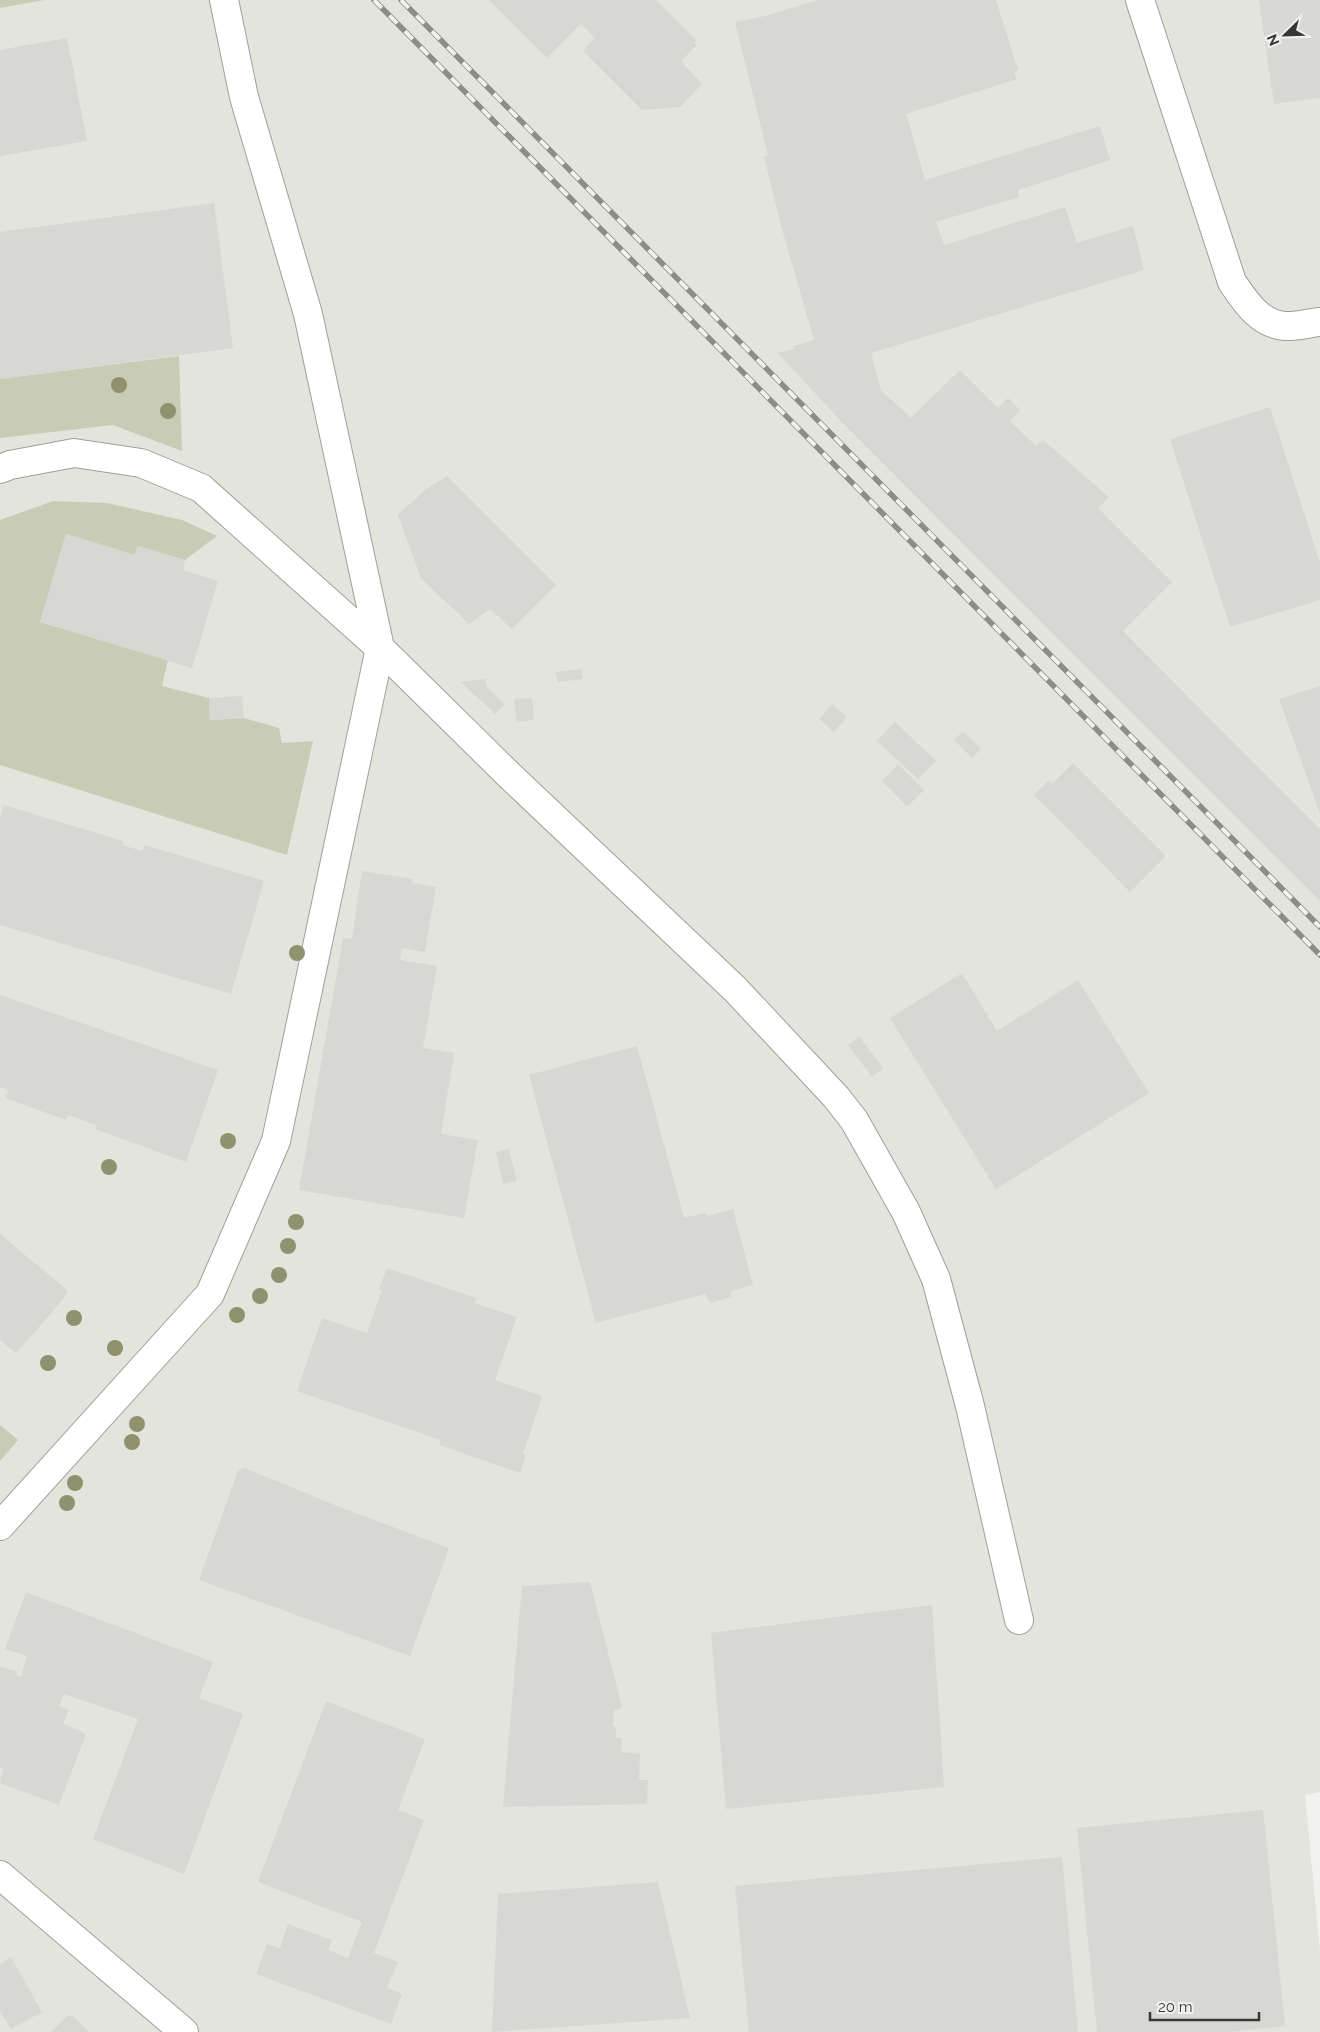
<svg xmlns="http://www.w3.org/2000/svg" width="1320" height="2032" font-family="Raleway,sans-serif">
<rect width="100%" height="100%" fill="#f1f1ee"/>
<!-- built -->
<path fill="#e3e4db" d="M0 0H1320V1792L1305 1795 1320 1952V2032H0Z"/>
<!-- green -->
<path fill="#c9ccb5" d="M0 0H44L0 8Z
M179 356 182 451 113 425 0 438V379Z
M53 501 107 503 182 520 217 536 185 560 138 546 135 555 66 534 40 622 168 660 162 686 209 698 210 720 244 718 279 728 282 743 313 741 287 855 0 765V520Z
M0 1425 18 1440 0 1461Z"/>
<!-- building -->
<path fill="#d7d7d4" d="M489 0H656L696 40 694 42 697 45 681 61 702 84 680 107 642 110 583 51 595 38 581 24 547 58Z
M818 0H996L1018 70 1014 72 1017 79 906 114 925 180 1100 126 1110 160 1018 190 1019 197 936 222 944 245 1065 207 1077 243 1133 226 1144 270 871 353 881 390 911 418 960 370 998 408 1008 398 1020 410 1010 421 1036 446 1043 440 1109 497 1098 508 1172 582 1123 631 1320 829V901L836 416 778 353 794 349 793 346 814 340 780 222 764 156 768 155 735 22 765 16Z
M1259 0H1320V98L1274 104Z
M67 38 87 141 0 156V50Z
M214 203 233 348 0 379V232Z
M1270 407 1320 563V600L1230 627 1170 439Z
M447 476 556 585 512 629 490 609 469 624 421 578 398 515 424 491Z
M66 534 135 555 137 546 185 560 183 570 218 581 192 668 40 622Z
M581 669 583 679 558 682 556 672Z
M485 679 487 687 505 705 495 714 461 682Z
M1320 686V814L1279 699Z
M242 696 244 718 210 720 209 698Z
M532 698 534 720 517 722 514 699Z
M832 704 847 717 834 732 819 719Z
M895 722 936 761 918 779 877 741Z
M963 731 981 749 972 758 954 740Z
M1073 763 1166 856 1130 892 1034 795 1048 781 1052 784Z
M898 764 924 790 907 807 882 781Z
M4 805 123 841 122 845 142 851 145 845 264 881 231 994 0 925V818Z
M362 871 413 879 412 883 436 887 425 952 402 948 400 960 437 966 423 1048 454 1053 441 1134 478 1140 464 1218 299 1190 343 938 352 939Z
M962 973 997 1031 1078 980 1149 1093 996 1189 890 1018Z
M0 995 218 1070 186 1162 95 1129 96 1125 68 1115 66 1120 5 1098 9 1090 0 1087Z
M859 1036 883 1068 872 1077 848 1045Z
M637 1046 684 1218 704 1213 708 1216 733 1209 753 1285 730 1291 731 1297 710 1303 705 1294 596 1323 529 1075Z
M509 1149 517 1181 503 1184 496 1152Z
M0 1234 68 1291 60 1303 16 1353 0 1340Z
M387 1268 476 1298 474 1303 517 1317 495 1380 542 1396 523 1454 526 1455 520 1473 439 1445 441 1440 297 1391 322 1318 367 1333 382 1290 379 1289Z
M245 1468 337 1506 449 1548 410 1656 199 1580 238 1471Z
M590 1582 622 1707 614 1711 613 1727H616V1738H622L621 1752 640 1754 639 1780H648L647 1804 503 1807 522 1586Z
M26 1592 213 1662 199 1698 243 1714 184 1874 93 1839 138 1719 64 1694 59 1706 69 1710 63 1724 86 1734 59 1805 0 1783 3 1768 0 1767V1666L17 1672 16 1675 21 1677 27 1656 5 1649Z
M932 1605 944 1787 726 1809 711 1633Z
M326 1701 425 1739 398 1810 424 1820 374 1953 398 1962 387 1988 402 1994 391 2024 256 1974 267 1944 280 1948 288 1924 332 1940 328 1950 348 1958 362 1922 258 1882Z
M1263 1810 1285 2026 1227 2032H1097L1077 1828Z
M1062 1857 1078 2032H749L735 1886Z
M658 1882 690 2018 492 2032 498 1894Z
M11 1957 42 2012 11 2029 0 2011V1964Z
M68 2015 74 2017 89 2032H51Z"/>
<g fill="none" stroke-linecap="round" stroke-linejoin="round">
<!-- street casing -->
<g stroke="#9f9f9c" stroke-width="30">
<path id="street" d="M224 0 244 97 308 314 380 648 508 774 735 989 836 1097 854 1120 906 1212 936 1279 970 1406 1019 1620
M1140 0 1232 282C1245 301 1259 324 1285 326 1296 327 1309 323 1320 322
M0 469 10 465 74 453 141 463 201 488 380 648 276 1141 210 1294 0 1526
M0 1875 184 2032"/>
</g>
<!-- street -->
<use href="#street" stroke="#fff" stroke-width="28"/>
<!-- rail casing -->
<g stroke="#8c8c8a" stroke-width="5.5">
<path id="rail" d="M374 0 1320 955
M401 0 1320 927"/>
</g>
<!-- rail -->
<use href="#rail" stroke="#f1f1ee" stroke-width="4" stroke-dasharray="11" stroke-linecap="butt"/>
</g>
<!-- trees -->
<g fill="#90916f">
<circle cx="119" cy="385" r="8"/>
<circle cx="168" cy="411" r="8"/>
<circle cx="297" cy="953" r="8"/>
<circle cx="228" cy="1141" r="8"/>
<circle cx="109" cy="1167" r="8"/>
<circle cx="296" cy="1222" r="8"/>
<circle cx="288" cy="1246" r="8"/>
<circle cx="279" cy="1275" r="8"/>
<circle cx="260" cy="1296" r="8"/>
<circle cx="237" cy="1315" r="8"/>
<circle cx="74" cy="1318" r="8"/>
<circle cx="115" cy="1348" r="8"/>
<circle cx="48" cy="1363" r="8"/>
<circle cx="137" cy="1424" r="8"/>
<circle cx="132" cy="1442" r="8"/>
<circle cx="75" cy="1483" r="8"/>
<circle cx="67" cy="1503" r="8"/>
</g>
<!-- north arrow -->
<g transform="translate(1285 35) rotate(247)" stroke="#f1f1ee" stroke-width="4" paint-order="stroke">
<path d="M0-4L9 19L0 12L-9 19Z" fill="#373736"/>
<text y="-8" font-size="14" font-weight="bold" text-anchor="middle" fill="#373736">N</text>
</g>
<!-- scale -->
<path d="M1150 2012v8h109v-8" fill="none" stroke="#373736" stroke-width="2.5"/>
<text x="1158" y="2012" font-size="15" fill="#373736" stroke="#f1f1ee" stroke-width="4" paint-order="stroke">20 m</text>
</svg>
